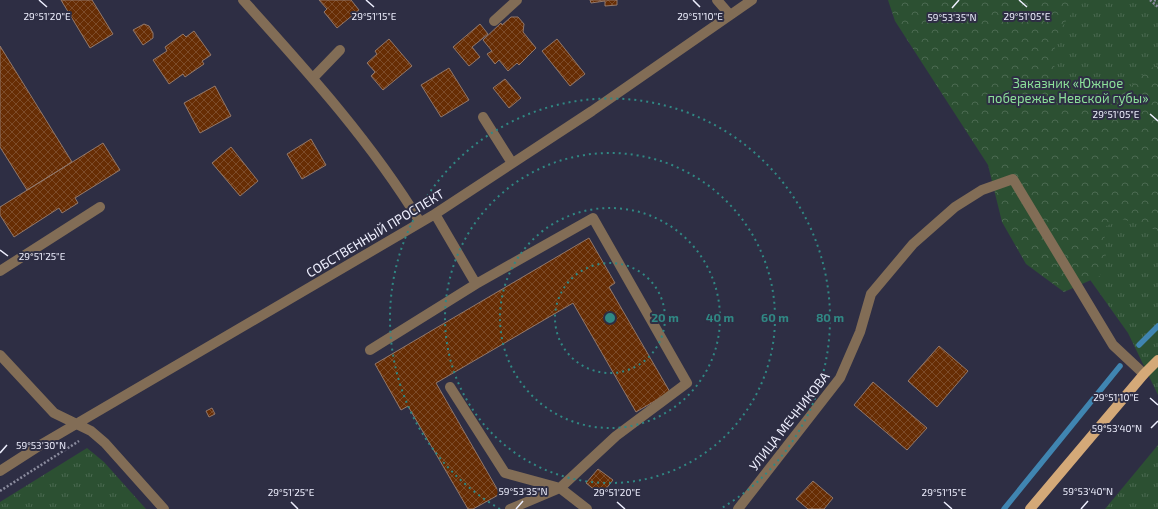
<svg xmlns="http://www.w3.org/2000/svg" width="1158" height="509" font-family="'Exo 2',sans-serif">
<defs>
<pattern id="grass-tufts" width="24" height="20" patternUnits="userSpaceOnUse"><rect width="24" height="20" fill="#2c5032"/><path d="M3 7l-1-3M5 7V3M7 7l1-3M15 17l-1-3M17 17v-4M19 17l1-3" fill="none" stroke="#4b6a51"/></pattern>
<pattern id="forest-crowns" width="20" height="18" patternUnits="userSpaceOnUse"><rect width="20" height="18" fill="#2c5032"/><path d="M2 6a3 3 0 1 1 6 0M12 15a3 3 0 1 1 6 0" fill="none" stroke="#4b6a51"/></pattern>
<pattern id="building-cross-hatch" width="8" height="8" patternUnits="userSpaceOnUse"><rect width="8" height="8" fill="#672d04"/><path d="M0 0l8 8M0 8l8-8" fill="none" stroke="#7d4c2a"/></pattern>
</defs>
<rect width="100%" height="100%" fill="#2e2e44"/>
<!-- grass -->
<path fill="url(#grass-tufts)" d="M902 0H1158V395L1128 333 1011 169Z
M1158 445V509H1105Z
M87 448 104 462 146 509H0V502Z"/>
<!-- forest -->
<path fill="url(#forest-crowns)" d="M888 0H1087L1074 10 1059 31 1052 60 1063 88 1083 101 1106 100 1131 86 1149 69 1158 65V233L1156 230 1122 219 1104 227 1106 259 1100 276 1064 292 1026 264 1002 222 988 165 895 21Z"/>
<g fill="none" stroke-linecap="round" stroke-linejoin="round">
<!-- stream -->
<path stroke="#4085b1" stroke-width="5.5" d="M1139 345 1158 326
M1004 509 1120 366"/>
</g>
<!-- building -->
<path fill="url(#building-cross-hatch)" stroke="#93786a" d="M61 0H92L113 34 90 48Z
M319 0H351L359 10 337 28 324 12 327 9Z
M590 0H617V5L605 6V1L591 3Z
M511 17H518L524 24 523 32 536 48 519 65 517 63 508 71 499 60 495 64 487 54 492 51 483 40 501 23 502 25Z
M144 24 149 26 153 33V38L143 45 133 30Z
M480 24 488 34 472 47 480 57 469 66 453 47Z
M194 31 211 55 202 61 204 64 185 77 183 74 169 84 153 60 167 51 165 47 183 34 186 37Z
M389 39 412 66 383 90 371 76 375 72 367 63 377 54 375 51Z
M557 39 585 74 570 86 542 51Z
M0 46 72 162 27 190 0 147Z
M449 68 469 100 441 117 421 85Z
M505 79 521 98 509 108 493 88Z
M215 86 231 116 200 133 184 103Z
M311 139 326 165 302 179 287 154Z
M103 143 120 170 75 198 78 203 62 213 59 208 14 237 0 215V207Z
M231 147 258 181 240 196 212 163Z
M589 238 615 283 609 287 670 392 636 412 573 303 436 383 500 494 473 509H468L408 406 401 410 375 364Z
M939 346 968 371 937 407 908 381Z
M873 382 927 428 907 450 854 405Z
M212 408 215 414 209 417 206 411Z
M598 469 613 480 601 495 586 483Z
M813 481 833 498 824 509H808L796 499Z"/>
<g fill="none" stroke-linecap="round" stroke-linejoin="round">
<!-- path -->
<path stroke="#8b8c9e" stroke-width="2.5" stroke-dasharray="2 2" stroke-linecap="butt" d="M1150 0 1158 7
M1154 0 1158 1
M0 491 79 441"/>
<!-- minor -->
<path stroke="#826d56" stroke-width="10" d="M243 0C307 71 370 140 420 222
M717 0 730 15
M494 21 517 0
M313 78 340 50
M483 117 512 163
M435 214 476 284 593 218 687 383 616 436 560 488 510 509
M0 271 100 207
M370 350 476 284
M0 355 54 413 91 431 105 443 164 509
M450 387 505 473 560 488 587 509
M0 471 42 444 435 214 592 111 752 0
M738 509 840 378 860 332 871 294 913 244 955 207 982 190 1013 179 1113 345 1144 374"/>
<!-- major -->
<path stroke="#d4a978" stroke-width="10" d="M1030 509 1144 374 1158 360"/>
</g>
<!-- ticks -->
<path fill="none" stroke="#eeeffe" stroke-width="1.5" d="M39 0 47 7M366 0 374 7M693 0 700 7M1019 0 1027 7M952 8 959 0M1150 114 1158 121M0 250 8 256M1150 398 1158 405M1151 428 1158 421M0 453 7 445M291 502 298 509M617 502 625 509M944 502 952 509M516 509 523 501M1081 509 1088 501"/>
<!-- distance rings -->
<g fill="none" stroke="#308884" stroke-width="2" stroke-dasharray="2 4">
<circle cx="610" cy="318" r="55"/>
<circle cx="610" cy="318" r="110"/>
<circle cx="610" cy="318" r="165"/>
<path d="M500 509A220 220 0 1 1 720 509"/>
</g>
<g text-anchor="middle" stroke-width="4" stroke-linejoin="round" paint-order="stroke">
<!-- park labels -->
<g font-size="13" fill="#8ce09a" stroke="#2e2e44">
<text x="1068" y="88">Заказник «Южное<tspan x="1068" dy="15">побережье Невской губы»</tspan></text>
</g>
<!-- street labels -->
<g font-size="13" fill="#eeeffe" stroke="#2e2e44">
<text transform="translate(375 233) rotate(-31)" y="5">СОБСТВЕННЫЙ ПРОСПЕКТ</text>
<text transform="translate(789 421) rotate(-52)" y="5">УЛИЦА МЕЧНИКОВА</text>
</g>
</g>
<g font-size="10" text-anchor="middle" fill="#eeeffe" stroke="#2e2e44" stroke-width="4" stroke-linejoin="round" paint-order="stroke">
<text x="47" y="20">29°51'20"E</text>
<text x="374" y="20">29°51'15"E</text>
<text x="700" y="20">29°51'10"E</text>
<text x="1027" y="20">29°51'05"E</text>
<text x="952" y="21">59°53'35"N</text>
<text x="1116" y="118">29°51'05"E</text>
<text x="42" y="260">29°51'25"E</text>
<text x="1116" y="401">29°51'10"E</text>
<text x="1117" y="432">59°53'40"N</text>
<text x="41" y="449">59°53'30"N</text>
<text x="523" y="495">59°53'35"N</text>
<text x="1088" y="495">59°53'40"N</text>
<text x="291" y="496">29°51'25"E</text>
<text x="617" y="496">29°51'20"E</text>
<text x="944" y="496">29°51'15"E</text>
</g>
<circle cx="610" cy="318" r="6" fill="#308884" stroke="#2e2e44" stroke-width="2"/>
<g font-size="12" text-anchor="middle" font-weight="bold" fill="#308884" stroke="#2e2e44" stroke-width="4" stroke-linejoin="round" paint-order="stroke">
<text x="665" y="322">20 m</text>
<text x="720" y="322">40 m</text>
<text x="775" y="322">60 m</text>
<text x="830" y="322">80 m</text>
</g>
</svg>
